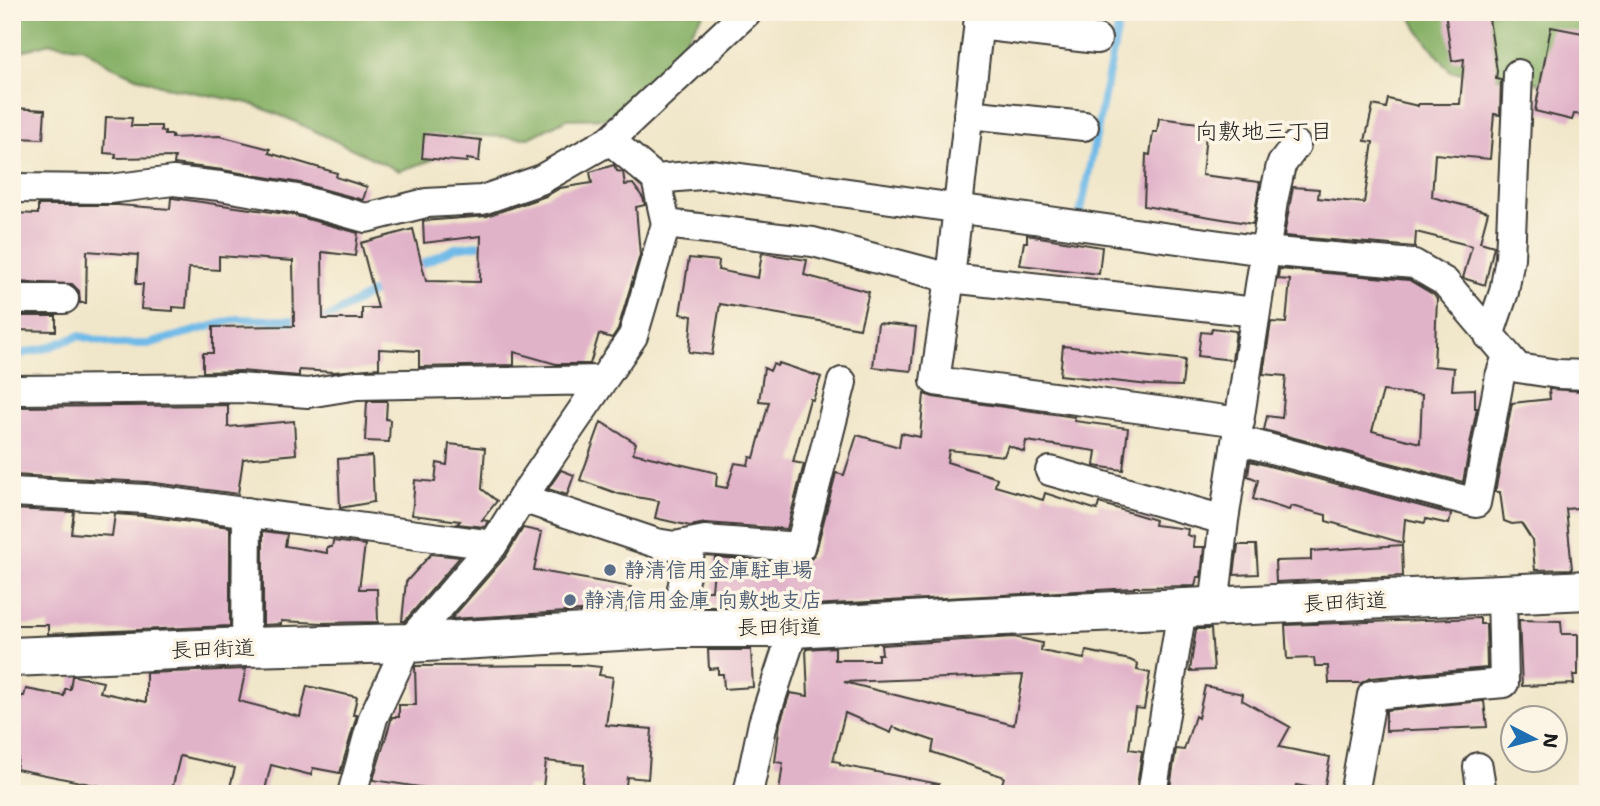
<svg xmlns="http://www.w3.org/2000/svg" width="1600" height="806" font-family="'Shantell Sans','Klee One',sans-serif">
<rect width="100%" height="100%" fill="#fcf5e5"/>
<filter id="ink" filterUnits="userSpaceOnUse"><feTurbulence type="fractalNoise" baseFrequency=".0143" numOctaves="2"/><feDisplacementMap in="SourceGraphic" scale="14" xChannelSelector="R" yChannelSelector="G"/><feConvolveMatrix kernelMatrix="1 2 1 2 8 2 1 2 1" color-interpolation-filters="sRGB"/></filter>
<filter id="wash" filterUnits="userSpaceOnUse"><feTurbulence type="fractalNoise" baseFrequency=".00686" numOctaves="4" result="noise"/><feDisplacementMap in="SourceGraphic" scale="28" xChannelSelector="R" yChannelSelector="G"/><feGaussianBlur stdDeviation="1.57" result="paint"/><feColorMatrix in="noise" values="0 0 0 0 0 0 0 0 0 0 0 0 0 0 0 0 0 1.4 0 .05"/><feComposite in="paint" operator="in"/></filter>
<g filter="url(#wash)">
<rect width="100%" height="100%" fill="#f0e6c9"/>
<!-- forest -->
<path fill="#86b066" stroke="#516641" stroke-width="2" d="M12 12H705L671 59 635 99 610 118 567 119 529 138 463 135 432 160 399 171 289 119 249 103 166 87 134 76 107 64 84 48 50 43 12 54Z
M1409 12H1588V89L1450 71 1418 30Z"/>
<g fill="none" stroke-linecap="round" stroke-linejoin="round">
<!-- stream -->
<path stroke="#70bae8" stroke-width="8" d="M1079 220 1121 12
M414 268 455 248 491 243
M317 322H321L382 287
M12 356 46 348 79 336 115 344H148L237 319 304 321"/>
</g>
<g id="blocks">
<!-- building -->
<path fill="#e1b3c9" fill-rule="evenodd" d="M1445 12H1488L1497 71 1496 79 1501 80 1500 115 1494 114 1490 159 1435 154 1432 197 1488 212 1480 242 1494 246 1485 285 1463 278 1472 246 1416 232 1415 247 1284 236 1293 187 1319 189 1318 198 1364 203 1373 142 1365 141 1373 105 1386 108 1388 99 1418 106V104H1460L1464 59 1452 61Z
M1551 27 1588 34V115L1574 114 1572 120 1535 111Z
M14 108 45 110 43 139 13 138Z
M106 117 132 118 131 126H161V131L165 132V135H172V138L220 136 270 149 269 153 337 173 336 177 367 187 363 200 300 183 223 170 174 164 175 157 115 158 116 154 104 153Z
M1159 118 1207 124 1202 175 1260 182 1253 224 1144 206 1146 154 1150 155 1153 132H1157Z
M424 134 481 140 479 161 467 159V162L422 158Z
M614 165 617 171 623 172 625 185 633 184 643 198 645 205 636 207 640 255 618 329 612 338 599 334 590 364H556L514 352V365L419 367V351L379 349V368L334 372 299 370V376L240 371 203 372V353H213V327L294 326 293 261 219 256V270L189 268 186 308 173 307V311L141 309 143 284H136L138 255 87 251 86 303H80L79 291 72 284 12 282V213L38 214V205H118L170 209 171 198H173L293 215 358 233 355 256 322 252 323 319H362V308H378L361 243 413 229 426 281 480 282 481 236 424 243 423 221 487 216 546 196 560 188 592 183 590 172Z
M1027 235 1102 247 1099 274 1020 265 1024 242H1027Z
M762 253 807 260 804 275 869 292 860 328 720 304 712 355 689 352 692 316 680 314 689 258 719 261 718 270 758 278Z
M1279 269 1409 280 1434 295 1437 299 1434 366 1454 368 1452 390 1475 389V408H1477L1463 482 1264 430 1267 416 1282 418 1286 376 1263 374 1271 322 1286 323 1290 280 1278 279ZM1383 391 1422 395 1420 443 1372 431Z
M12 316H56V331L12 330Z
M878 323 916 327 911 371 873 367Z
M1212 328 1236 331 1232 360 1198 356 1201 332 1211 333Z
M1063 346 1185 360 1182 386 1149 385 1060 375Z
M779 363 821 377 813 400 810 399 793 462 804 464 787 529 706 523 690 526 655 518 659 501 619 494 580 480 601 422 636 443 633 453 717 473 716 486 727 488 735 463 748 465 750 457 754 458 769 402 759 401 764 368 770 371 773 364 777 366Z
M1549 389 1582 391 1588 445V507L1566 509 1572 569 1535 570 1532 540 1521 523 1512 524 1504 521 1500 492H1495L1512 403 1550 399Z
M924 394 933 397 1075 417 1074 421 1128 428 1123 470 1094 466 1096 451 1026 441 1024 452 1008 445 1004 456 949 450 947 462 997 478 995 486 1043 500 1045 493 1097 510 1099 503 1155 520 1154 525 1188 529 1187 535 1194 537 1193 547H1204L1201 577H1197L1195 586 1134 587V588L793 606H703L705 591H712L715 557 799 564 812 558 816 551 836 473 844 475 857 435 899 447 901 433 920 437Z
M367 401H387L386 419 390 420 389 442 365 441Z
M228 405V427L294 421 296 454 243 459 238 494 147 482 12 475V407Z
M449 444 485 448 482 489 497 501 482 520 488 521 485 527 457 524 460 521 412 515 415 480 435 482 437 463 447 465Z
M372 456 374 502 340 508 338 459Z
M1250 461 1451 514 1449 524 1426 519 1425 523 1405 519 1403 543 1326 521V515L1291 506 1289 510 1253 499 1258 480 1248 476Z
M561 470 574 475 567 495 548 489Z
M12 509 74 512 71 533 112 536 115 514 144 516 230 527V626L48 634V625H16V575H12Z
M523 528 542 532 534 570 631 587V608L451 619 506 556Z
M263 531 287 534 285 546 327 553V547H332L333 541 365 545 359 589H377L378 622 322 623 281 621V624L263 625Z
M1238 545H1256L1258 574 1234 575Z
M1402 545 1403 576 1276 582 1275 561 1311 560V551Z
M431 554 460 557 405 621H402L406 582Z
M1480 618V624H1486L1487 668 1370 678 1361 683H1329L1328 666H1315L1314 658 1287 659 1285 625Z
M1519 620 1561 621 1562 634H1578V675H1573L1574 684 1522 686Z
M1196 629H1211L1214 670 1190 671Z
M1014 637 1042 643 1041 651 1084 659 1086 651 1130 660 1138 664 1137 670 1150 673 1144 709 1135 708 1129 749 1142 751 1136 794H999L1004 777 932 752 934 741 893 727 891 733 845 713 833 761 840 762V765L939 784 938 794H796L779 792 783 763 775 762 780 723 790 693 808 696 806 649 835 647V660H878V654H882L881 645ZM1023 675 1014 725 844 682Z
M708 650H751L753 687 724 689 723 674H718V668L709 669Z
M582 665 601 667 599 675 613 677 606 725 652 729 648 779 627 777 625 794 582 792 584 765 546 761 543 788 528 787 527 794 481 789 480 792 453 789 452 792 373 780 392 717H399V705H416L415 666Z
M246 669 239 701 300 717 307 686 357 697 353 715H357L340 773 313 768 311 775 271 765 264 794H228L235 768 180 756 171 794H150L124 787 122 794H111L99 792 100 786 16 769 18 757 12 756V734H14L21 696H24L26 689 64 696 65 689H70L72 676H75L103 682 100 692 146 702V673Z
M1205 686 1243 694 1242 700 1290 727 1279 747 1330 757 1324 790 1296 785 1293 794H1169L1176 749 1184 750 1195 716 1198 718Z
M1484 701 1487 727 1386 731V710Z"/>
</g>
</g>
<g filter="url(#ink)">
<use href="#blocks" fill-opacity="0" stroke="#3c3a36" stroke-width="2"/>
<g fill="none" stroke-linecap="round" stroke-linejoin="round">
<!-- minor casing -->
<g stroke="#3c3a36" stroke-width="32">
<path id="minor" d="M980 12 950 278 935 381 1240 422
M978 25 1097 39
M968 114 1084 126
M656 179 712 174 1264 251 1414 264 1445 282 1518 368 1558 374 1588 375
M12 188 110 189 173 181 220 186 297 199 366 218 426 203 482 200 540 180 610 140 747 12
M666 224 813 242 950 278 1256 312
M12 299H64
M1489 336 1504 292 1510 258 1518 74
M12 390 239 388 308 393 357 385 603 380
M1237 440 1476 503 1500 376 1507 356
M1050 471 1224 520
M12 492 146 499 493 545
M522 498 656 543 675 546 705 540 800 547 842 382
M1214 608 1224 520 1273 201 1281 165 1296 145
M673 628 692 544
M246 647 247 512
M1478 767 1482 794
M352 794 373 718 408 643 493 545 522 498 633 336 666 224 656 179 610 140
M748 794 763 723 794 628
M1152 794 1182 609
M1354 794 1372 695 1504 683 1502 594"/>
</g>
<!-- secondary casing -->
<g stroke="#3c3a36" stroke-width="42">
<path id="secondary" d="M12 657 246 647 408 643 673 628H794L960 618 1588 590"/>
</g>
<!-- minor -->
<use href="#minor" stroke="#fff" stroke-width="28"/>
<!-- secondary -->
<use href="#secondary" stroke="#fff" stroke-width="38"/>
</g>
</g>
<!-- markers -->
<g fill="#5c6f8a" stroke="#fcf5e5" stroke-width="2.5">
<circle cx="610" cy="570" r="7"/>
<circle cx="570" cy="600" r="7"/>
</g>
<g text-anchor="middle" stroke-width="7" stroke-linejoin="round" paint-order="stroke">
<!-- service labels -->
<g font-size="21" font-weight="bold" fill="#4e5e75" stroke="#fcf5e5" text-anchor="start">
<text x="624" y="577">静清信用金庫駐車場</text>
<text x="584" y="607">静清信用金庫 向敷地支店</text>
</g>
<!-- street labels -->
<g font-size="21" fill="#1c1c1c" stroke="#fcf5e5">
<text transform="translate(1345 602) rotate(-3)" y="7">長田街道</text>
<text transform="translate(779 627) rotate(-1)" y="7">長田街道</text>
<text transform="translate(213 649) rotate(-2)" y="7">長田街道</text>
</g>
<!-- neighbourhood labels -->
<g font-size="23" fill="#1c1c1c" stroke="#fcf5e5">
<text x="1264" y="139">向敷地三丁目</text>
</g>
</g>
<!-- margin -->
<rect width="1600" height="806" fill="none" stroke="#fcf5e5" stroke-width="42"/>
<!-- north arrow -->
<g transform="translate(1534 739) rotate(96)"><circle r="33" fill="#fcf5e5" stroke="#a29e95" stroke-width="2"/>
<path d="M0-5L12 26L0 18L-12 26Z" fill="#1f6fb2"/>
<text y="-10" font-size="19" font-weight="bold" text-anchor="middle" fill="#1c1c1c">N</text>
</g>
</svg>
